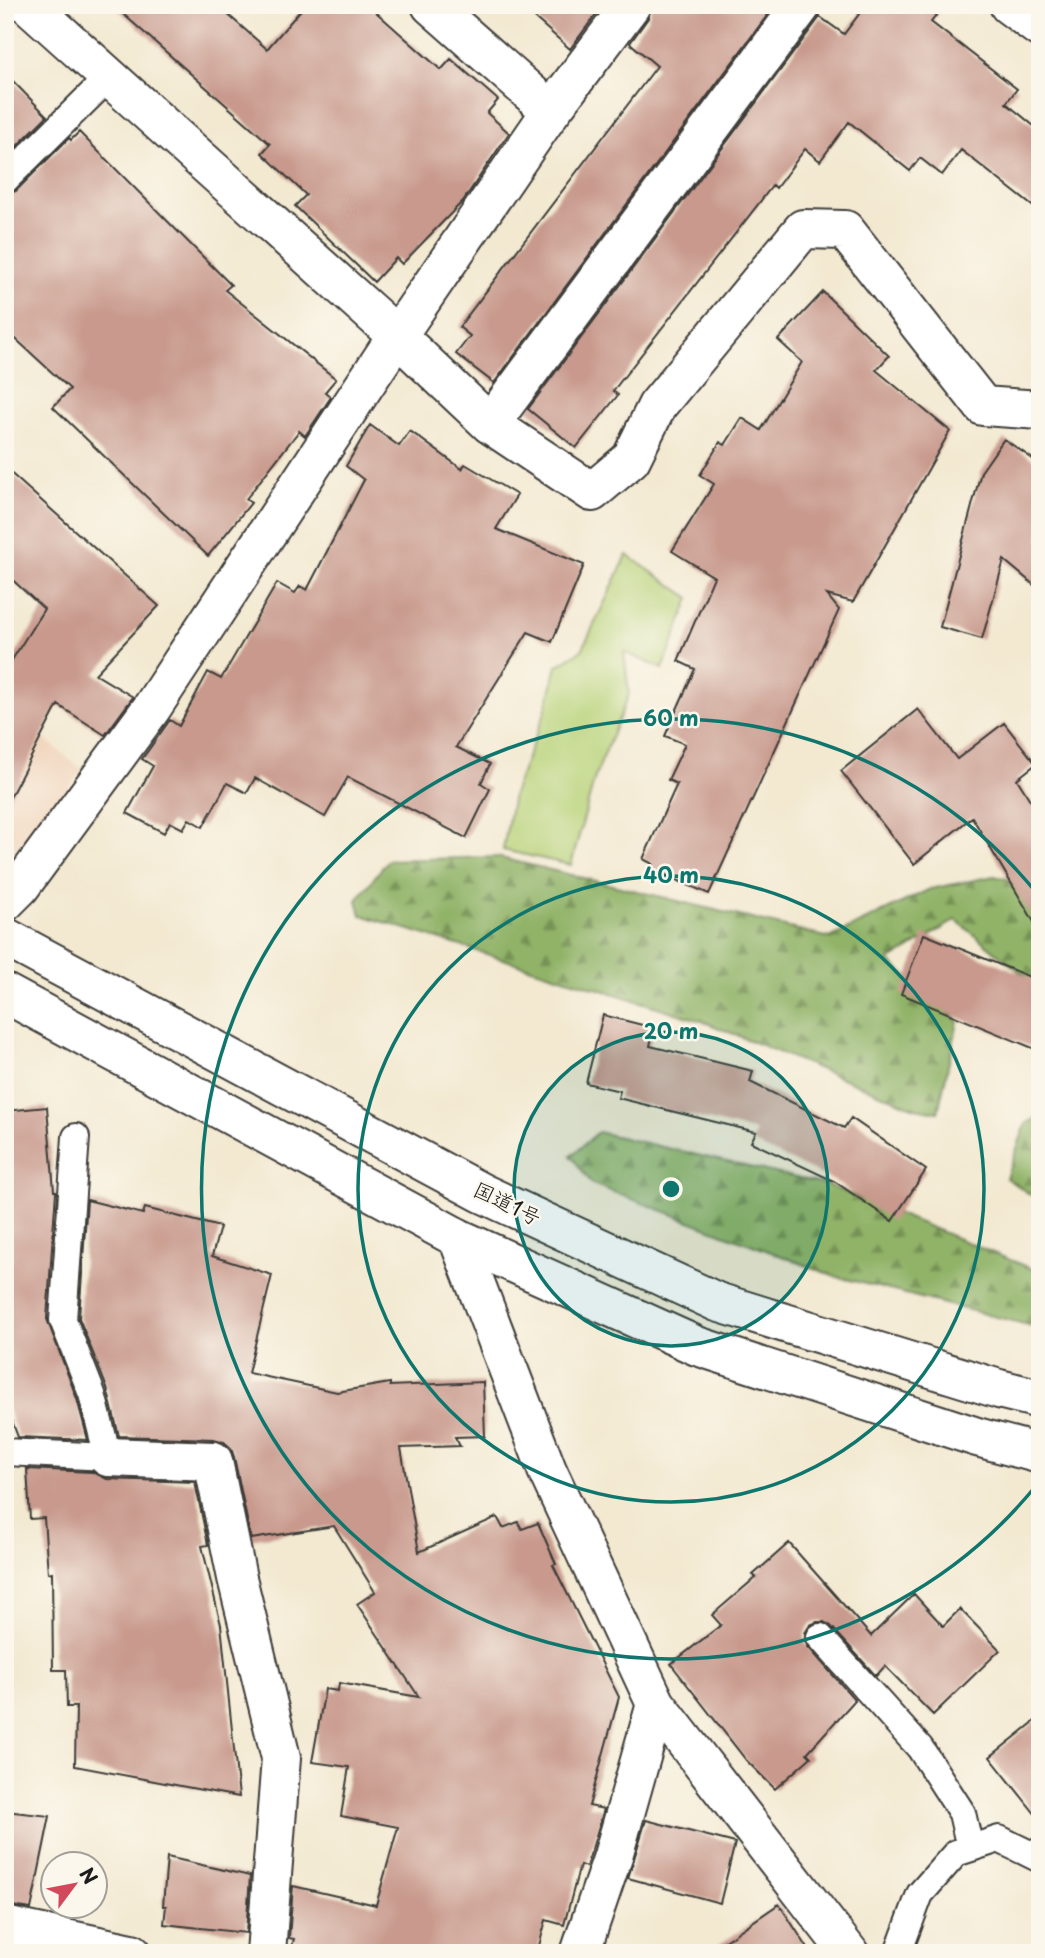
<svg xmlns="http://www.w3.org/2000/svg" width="1045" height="1958" font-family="'Playpen Sans','Klee One',sans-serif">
<defs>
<pattern id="forest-firs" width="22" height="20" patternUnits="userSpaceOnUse" patternTransform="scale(1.75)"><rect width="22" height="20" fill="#90b367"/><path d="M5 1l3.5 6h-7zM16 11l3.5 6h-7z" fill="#759154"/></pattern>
</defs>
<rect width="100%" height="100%" fill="#fbf7ec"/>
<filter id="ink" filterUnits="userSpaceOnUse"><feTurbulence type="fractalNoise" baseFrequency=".0143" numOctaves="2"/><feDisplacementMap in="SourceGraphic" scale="14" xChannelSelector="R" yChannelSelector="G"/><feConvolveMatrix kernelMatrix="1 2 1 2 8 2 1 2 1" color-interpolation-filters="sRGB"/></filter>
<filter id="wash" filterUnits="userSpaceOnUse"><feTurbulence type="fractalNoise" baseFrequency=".00686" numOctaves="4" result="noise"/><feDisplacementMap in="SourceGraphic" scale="28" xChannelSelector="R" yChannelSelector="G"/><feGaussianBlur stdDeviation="1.57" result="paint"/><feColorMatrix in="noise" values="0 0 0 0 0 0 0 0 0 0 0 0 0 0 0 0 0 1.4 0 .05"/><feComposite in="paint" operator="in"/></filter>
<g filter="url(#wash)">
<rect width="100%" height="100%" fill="#f3e9d1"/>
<!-- built -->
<path fill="#f1d5bd" d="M5 707 83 770 5 862Z"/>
<!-- green -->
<path fill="#b6d176" stroke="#697649" stroke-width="2" d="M627 555 690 598 663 669 624 652 629 694 595 777 571 865 503 850 513 794 545 712 557 666 582 650Z"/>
<!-- forest -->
<path fill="url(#forest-firs)" stroke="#566842" stroke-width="2" d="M497 857 830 938 930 889 994 876 1040 887V988L956 920 889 961 958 1021 938 1112 915 1108 702 1021 361 915 357 900 388 860Z
M1040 1116V1201L1006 1178 1026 1124Z
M598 1132 827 1185 1040 1272V1328L834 1276 592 1184 571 1156Z"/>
<g id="blocks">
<!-- building -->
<path fill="#c8998c" d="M113 5H217L267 49 305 5H368L441 70 451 59 498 100 487 113 509 133 463 201 402 264 396 258 374 282 295 206 306 195 262 153 270 144Z
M520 5H603L570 49Z
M652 5H775L494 383 456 354 470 336 459 327 657 66 630 43 648 18Z
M866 5H945L931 22 1017 89 1006 103 1040 131V212L961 150 942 175 920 158 910 171 849 122 820 161 805 149 776 188 773 185 613 391 618 395 576 448 528 409 820 17 844 34Z
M5 73 47 116 5 158Z
M79 132 231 285 225 290 336 379 325 392 331 397 305 436 299 431 246 499 251 503 208 556 53 407 70 389 5 329V195L16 191 69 138 71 140Z
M823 292 889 356 876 370 950 431 853 602 827 595 839 610 709 894 651 869 653 864 643 859 677 784 668 780 685 744 665 736 695 669 678 661 714 577 672 551 714 484 700 475 720 442 725 445 742 418 761 430 802 362 778 340Z
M370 425 399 446 410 431 462 469 465 464 517 495 496 529 584 565 552 642 528 632 456 747 490 764 481 783 490 789 466 838 348 777 325 817 255 778 247 793 227 783 203 827 189 819 183 829 170 822 164 833 127 813 153 766 142 759 170 720 179 726 208 672 221 679 277 583 295 593 300 586 307 590 364 480 346 466Z
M1004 439 1040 464V590L1004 560 982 639 940 627 981 472Z
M5 468 159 606 95 674 133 697 105 735 58 705 5 807V671L44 609 5 573Z
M918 709 957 759 1004 723 1036 764 1017 779 1040 816V932L972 817 914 864 841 771Z
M924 934 1040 981V1051L901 994Z
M603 1015 654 1028 650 1046 753 1071 750 1082 844 1128 851 1118 926 1170 892 1221 834 1181 751 1142 756 1132 618 1098 620 1091 586 1083Z
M47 1107 54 1191H56L47 1319 77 1399 88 1440 18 1437 5 1402V1111Z
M87 1200 143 1214 145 1208 220 1227 212 1256 272 1275 248 1373 337 1392 390 1383V1386L483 1382 485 1436 455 1437 460 1446 401 1448 419 1552 497 1517 503 1528 518 1522 522 1529 538 1523 556 1564 553 1565 619 1697 589 1806 604 1809 592 1849 586 1867 580 1865 564 1925 546 1920 537 1953H290L294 1939 289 1938 293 1886 376 1905 398 1827 341 1816 349 1767 312 1762 325 1689 338 1691 339 1683 419 1697 357 1604 375 1592 334 1526 251 1539 234 1457 231 1448 224 1442 214 1439 119 1436 107 1388 79 1318Z
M27 1469 93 1472 107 1479 195 1482 208 1545 202 1546 221 1625 239 1797 75 1766 76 1707H67L66 1670H53L52 1572 48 1573 44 1518 30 1519Z
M789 1543 871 1636 914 1594 943 1626 960 1609 1000 1650 933 1715 885 1666 876 1676 831 1626 824 1622H817L810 1625 805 1633V1641L808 1647 855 1700 807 1753 811 1757 775 1789 746 1760 671 1664 721 1625 712 1615 756 1577 753 1575Z
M1040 1717V1820L990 1757Z
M5 1811 50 1816 31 1909 5 1905Z
M646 1820 735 1843 720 1903 628 1878Z
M167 1857 250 1876 246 1933 164 1924 166 1906H163Z
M779 1904 811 1953H707Z"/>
</g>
</g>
<g filter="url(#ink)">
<use href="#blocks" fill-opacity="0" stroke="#3c3b37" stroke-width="2"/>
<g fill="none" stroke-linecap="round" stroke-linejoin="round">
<!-- lane casing -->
<g stroke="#3c3b37" stroke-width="30">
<path id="lane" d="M5 180 108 78
M5 1452 108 1457 92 1394 63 1320 76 1137
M820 1637 920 1748 962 1813 970 1848
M898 1953 920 1894 956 1853 999 1839 1040 1859"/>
</g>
<!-- street casing -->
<g stroke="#3c3b37" stroke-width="42">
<path id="street" d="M431 5 551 111
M631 5 551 111 397 336 490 424 592 492 631 459 657 406 803 229 845 230 983 406 1040 410
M1009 5 1040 28
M490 424 802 5
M5 902 20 887 151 709 397 336 29 5
M458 1238 547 1470 656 1704 849 1953
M108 1457 213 1461 237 1578 281 1758 266 1953
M5 1926 132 1953
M580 1953 613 1856 656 1704"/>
</g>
<!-- highway casing -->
<g stroke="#3c3b37" stroke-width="42">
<path id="highway" d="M5 937 482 1193 717 1302 999 1389 1040 1399
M5 993 458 1238 697 1346 977 1437 1040 1454"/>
</g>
<!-- lane -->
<use href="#lane" stroke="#fff" stroke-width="26"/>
<!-- street -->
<use href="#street" stroke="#fff" stroke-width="38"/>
<!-- highway -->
<use href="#highway" stroke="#fff" stroke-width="38"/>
</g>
</g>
<!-- distance rings -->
<circle cx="671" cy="1189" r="157" fill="#0f766e" fill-opacity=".12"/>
<g fill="none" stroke="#0f766e" stroke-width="3.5">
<circle cx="671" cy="1189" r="157"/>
<circle cx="671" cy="1189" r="313"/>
<path d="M1039 1482A470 470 0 1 1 1039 896"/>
</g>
<g text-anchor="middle" stroke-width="5" stroke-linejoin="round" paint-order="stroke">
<!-- street labels -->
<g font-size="21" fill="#1c1c1c" stroke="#fbf7ec">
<text transform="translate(507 1204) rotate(26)" y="7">国道1号</text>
</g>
</g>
<circle cx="671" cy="1189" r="10" fill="#0f766e" stroke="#fbf7ec" stroke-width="3.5"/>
<g font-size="21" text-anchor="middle" font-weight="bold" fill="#0f766e" stroke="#fbf7ec" stroke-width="5" stroke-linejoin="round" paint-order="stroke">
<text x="671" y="726">60 m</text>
<text x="671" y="883">40 m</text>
<text x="671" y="1039">20 m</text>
</g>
<!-- margin -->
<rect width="1045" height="1958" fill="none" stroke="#fbf7ec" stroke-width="28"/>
<!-- north arrow -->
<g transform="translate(74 1885) rotate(58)"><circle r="33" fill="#fbf7ec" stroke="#a29f99" stroke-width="2"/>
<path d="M0-5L12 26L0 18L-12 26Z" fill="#d1495b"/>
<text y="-10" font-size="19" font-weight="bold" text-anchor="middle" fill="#1c1c1c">N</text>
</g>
</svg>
